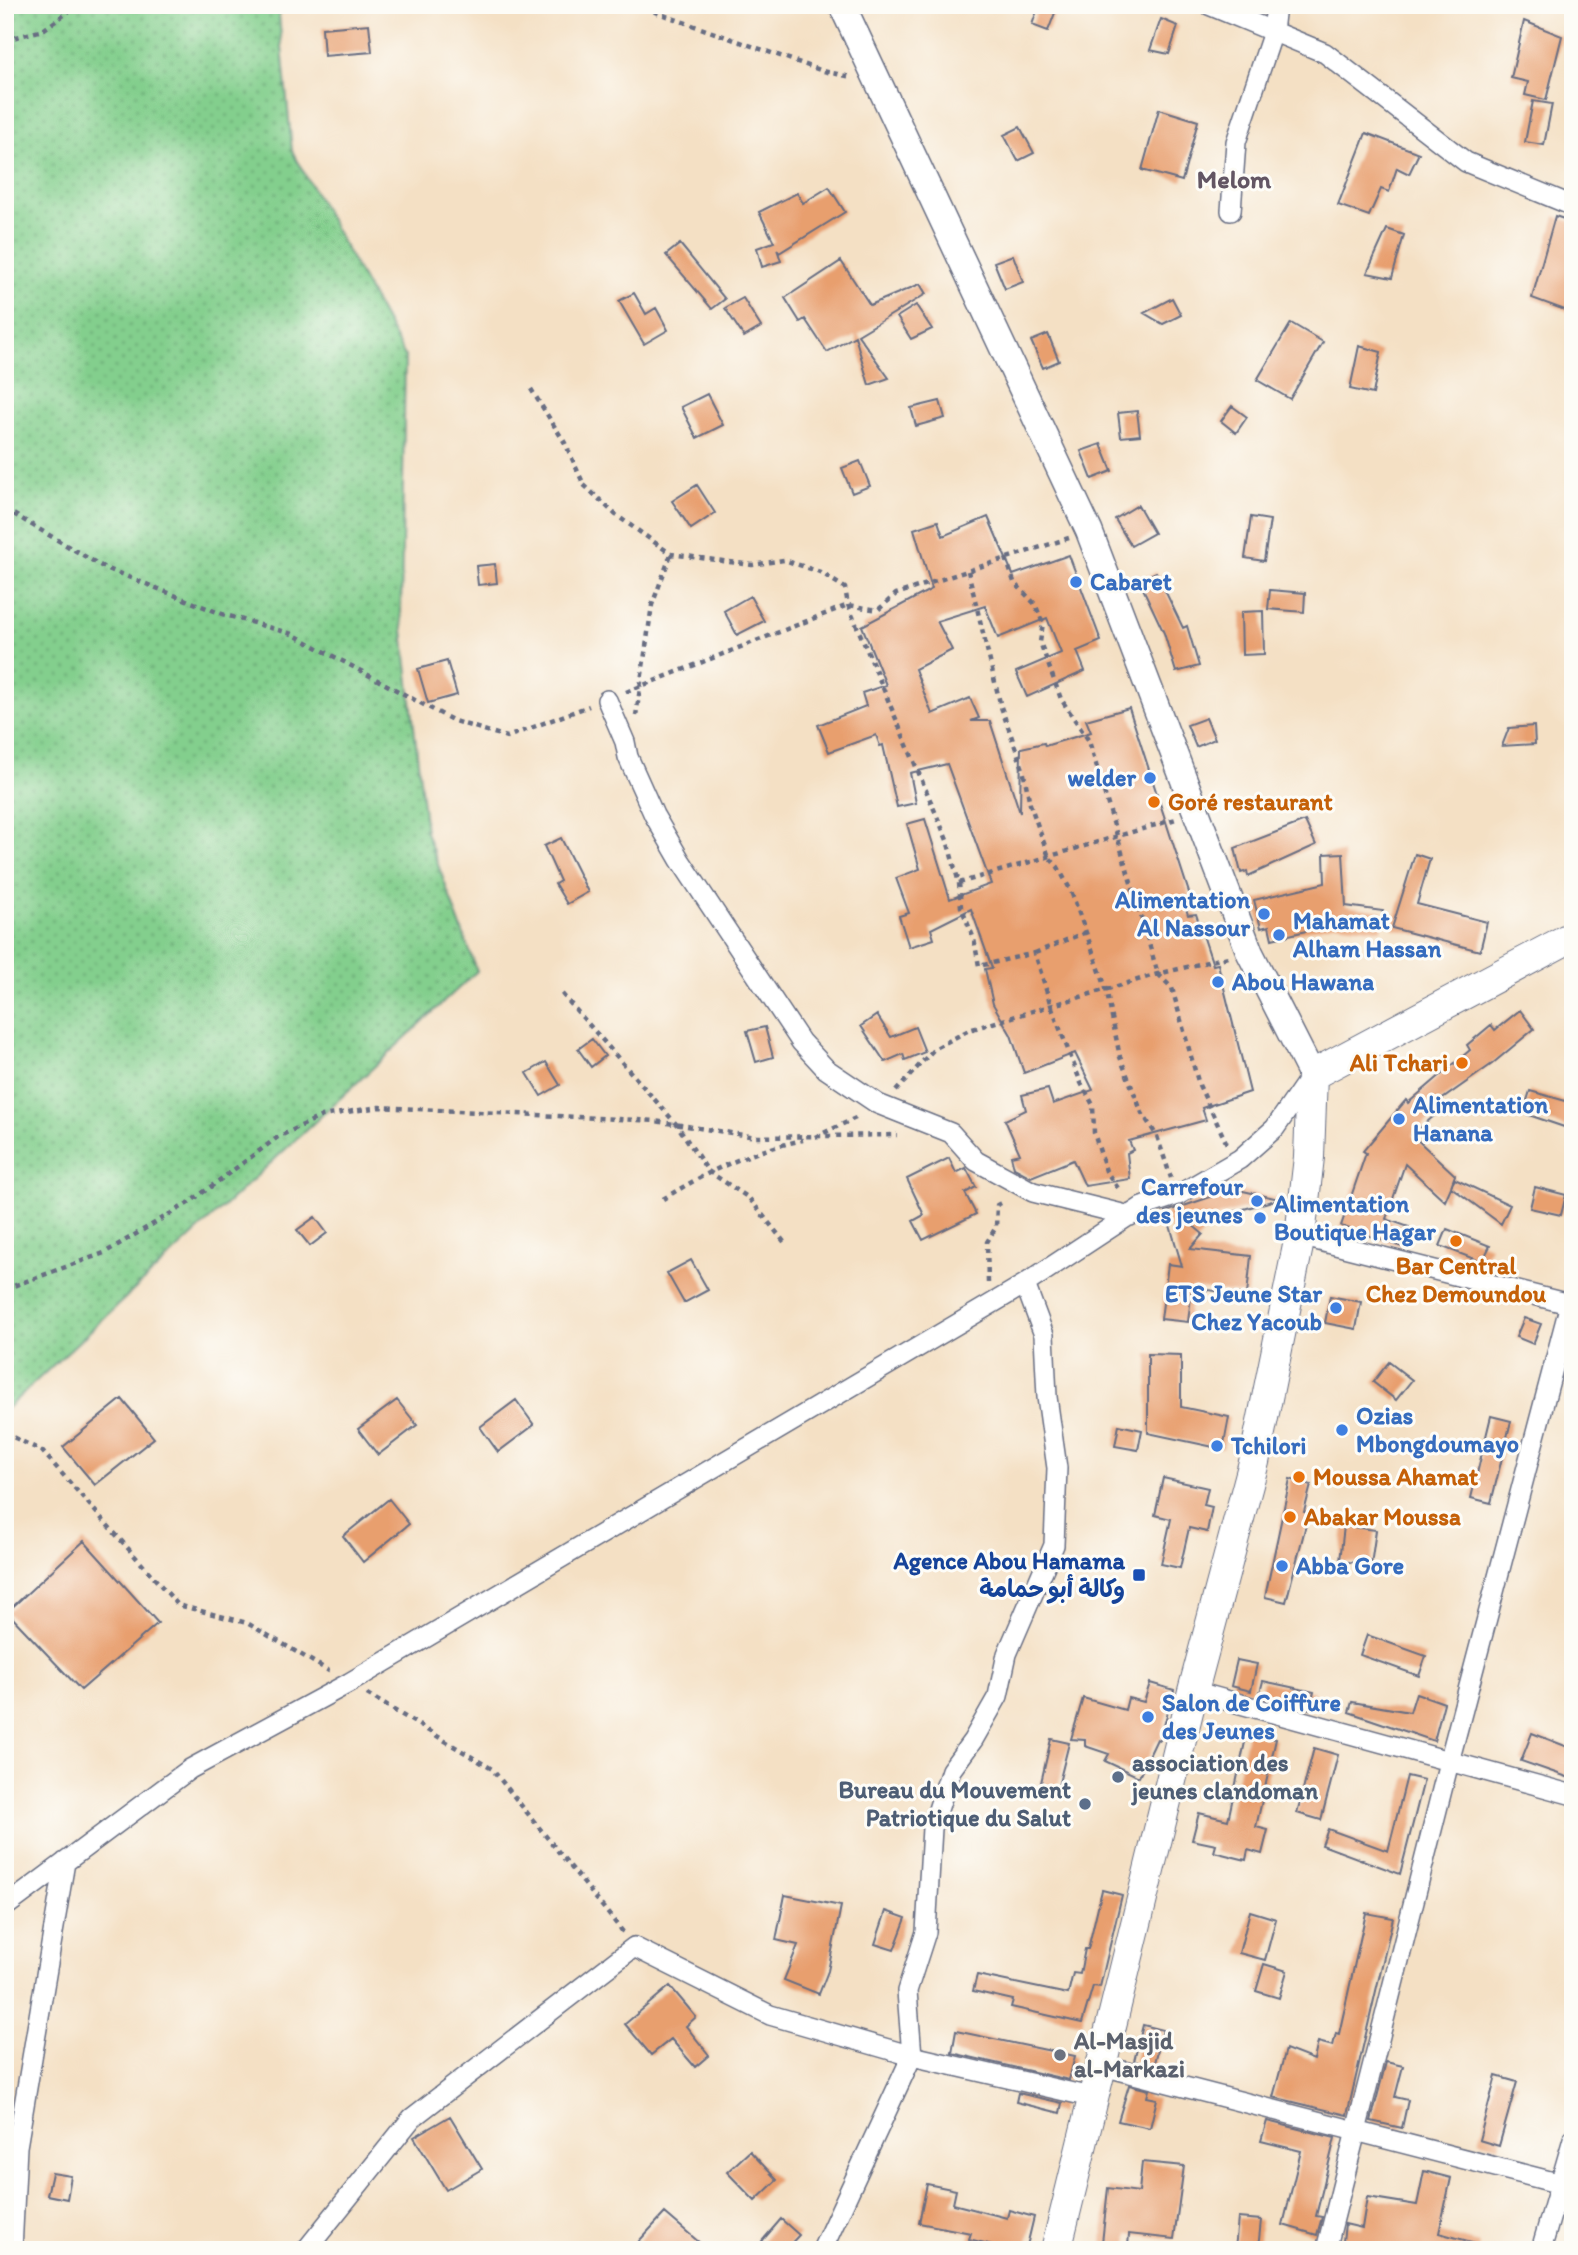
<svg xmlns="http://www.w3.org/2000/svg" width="1578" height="2255" font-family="Itim,'Playpen Sans Arabic',sans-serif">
<defs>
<pattern id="grass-dots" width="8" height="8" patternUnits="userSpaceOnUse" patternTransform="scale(1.75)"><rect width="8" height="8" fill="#83cf8d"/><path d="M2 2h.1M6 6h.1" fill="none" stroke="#6aa876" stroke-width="1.8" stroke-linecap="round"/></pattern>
</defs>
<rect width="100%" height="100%" fill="#fdfcf7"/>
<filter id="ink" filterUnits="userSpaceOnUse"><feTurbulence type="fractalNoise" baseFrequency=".0143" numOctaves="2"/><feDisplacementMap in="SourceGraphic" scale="14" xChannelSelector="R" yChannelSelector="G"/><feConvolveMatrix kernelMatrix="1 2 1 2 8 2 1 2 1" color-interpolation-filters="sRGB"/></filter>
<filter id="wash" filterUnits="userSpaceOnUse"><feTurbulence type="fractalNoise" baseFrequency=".00686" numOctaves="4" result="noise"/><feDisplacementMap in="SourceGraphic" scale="28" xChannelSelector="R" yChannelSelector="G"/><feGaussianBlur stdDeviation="1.57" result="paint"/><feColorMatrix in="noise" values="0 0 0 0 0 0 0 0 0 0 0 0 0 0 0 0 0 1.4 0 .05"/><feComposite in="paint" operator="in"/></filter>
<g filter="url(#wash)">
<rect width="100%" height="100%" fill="#f4e0c4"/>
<!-- grass -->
<path fill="url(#grass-dots)" stroke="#4f7f76" stroke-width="2" d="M5 5H278L292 151 405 356 401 612 426 832 477 971 5 1410Z"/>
<g id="blocks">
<!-- building -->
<path fill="#e89f6e" d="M1039 5H1058L1048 31 1032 25Z
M1161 19 1178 26 1169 54 1150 50Z
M1524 21 1562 36 1546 100 1525 95 1528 82 1511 78Z
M369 24 372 52 324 56 322 28Z
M1533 101 1552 104 1544 145 1525 142Z
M1159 109 1198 121 1182 181 1142 170Z
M1020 127 1034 153 1018 161 1004 135Z
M1366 133 1419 153 1409 174 1397 168 1389 192 1381 189 1369 216 1338 205Z
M829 187 845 212 779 253 777 249 781 261 762 267 757 248 774 242 759 212 797 193 803 203Z
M1555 216 1573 222V313L1532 298Z
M1387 229 1404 235 1392 278 1367 273Z
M680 244 725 299 712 309 666 255Z
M1013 255 1023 282 1005 289 994 262Z
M841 261 870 305 920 284 926 294 858 335 889 378 869 385 855 336 827 352 805 319 800 322 785 298Z
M634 293 646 314 656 308 668 330 644 344 619 301Z
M743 298 761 327 744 337 725 308Z
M1172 298 1181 315 1163 324 1144 313Z
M916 305 932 329 911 339 897 317Z
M1291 323 1323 342 1290 399 1257 380Z
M1048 334 1059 361 1043 368 1031 341Z
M1359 346 1381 352 1373 394 1350 389Z
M707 394 723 425 697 438 681 407Z
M940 401 945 418 916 426 911 408Z
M1232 406 1247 417 1236 433 1221 421Z
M1137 411 1140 435 1121 437 1118 413Z
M1101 444 1112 471 1092 479 1081 451Z
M860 461 870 486 852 493 842 468Z
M697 485 715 513 691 529 672 501Z
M1138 505 1154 533 1131 546 1115 519Z
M988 517 1013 575 1069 555 1101 641 1077 651 1085 671 1027 697 1016 672 1061 653 1047 618 998 638 985 606 937 621 952 650 915 669 932 714 970 698 979 718 971 721H990L1020 813 1021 748 1044 743 1045 746 1091 732 1086 720 1129 708 1192 902 1185 905 1188 915 1196 914 1213 965 1218 964 1250 1092 1202 1108 1206 1120 1129 1141 1133 1150 1127 1153 1130 1179 1085 1186 1073 1160 1031 1177 1014 1168 1011 1156 1020 1154 1005 1120 1026 1110 1022 1095 1048 1089 1053 1104 1093 1090 1075 1053 1024 1073 1011 1035 993 1004 985 969 992 968 971 909 931 929 934 939 909 947 899 916 909 913 896 878 920 869 907 824 925 819 950 899 991 884 947 764 910 773 916 803 897 807 883 745 880 746 876 735 829 752 818 725 866 706 862 693 886 685 862 626 932 589 914 529 938 521 943 536Z
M1251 517 1270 520 1264 561 1245 558Z
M495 564 497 583 478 585 476 566Z
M1156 572 1183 628 1187 626 1199 666 1176 672 1164 633 1139 580Z
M1270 590 1305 593 1304 612 1268 609Z
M750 596 764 621 737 635 724 611Z
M1263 611 1264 654 1242 655 1241 612Z
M447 661 457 695 428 703 418 669Z
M1206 718 1215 739 1196 747 1187 725Z
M1534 726 1535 744 1502 746 1509 728Z
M1305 821 1316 845 1248 876 1247 871 1241 873 1235 848Z
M561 838 588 892 567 904 555 884 560 881 544 846Z
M1343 853 1346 906 1383 911 1381 930 1336 924 1272 939 1269 926 1261 928 1254 900 1325 883 1324 854Z
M1415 854 1430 859 1417 904 1487 922 1480 951 1392 928Z
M1520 1010 1534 1029 1492 1064 1437 1103 1442 1109 1412 1135 1455 1175 1451 1186 1455 1179 1510 1205 1501 1224 1451 1187 1445 1201 1405 1164 1386 1219 1409 1227 1402 1247 1341 1226 1366 1153 1363 1151 1406 1100 1408 1103 1470 1050 1467 1045 1491 1025 1495 1030Z
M877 1015 891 1037 915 1027 925 1052 905 1060 903 1054 885 1062 861 1026Z
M765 1027 773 1057 756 1062 747 1031Z
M592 1039 605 1056 591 1067 578 1049Z
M546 1062 560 1085 541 1096 527 1073Z
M1530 1091 1573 1103V1130L1523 1113Z
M949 1158 956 1173 966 1168 976 1187 965 1193 976 1214 923 1240 913 1221 924 1215 907 1179Z
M1535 1187 1566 1195 1561 1215 1530 1208Z
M1234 1189 1279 1199 1191 1224 1203 1234 1190 1249 1251 1256 1247 1295 1192 1288 1188 1322 1161 1319 1168 1264 1182 1266 1166 1212Z
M315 1217 327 1233 310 1246 297 1230Z
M1447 1229 1490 1246 1482 1262 1440 1246Z
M691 1260 708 1290 684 1303 667 1273Z
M1330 1296 1361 1302 1356 1329 1325 1323Z
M1524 1318 1541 1324 1533 1344 1516 1337Z
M1148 1354 1181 1355V1407L1229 1417 1223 1449 1148 1433Z
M1389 1362 1412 1380 1396 1400 1373 1382Z
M122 1399 154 1438 95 1485 63 1447Z
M397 1400 417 1425 378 1455 358 1429Z
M516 1400 534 1425 498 1452 480 1427Z
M1491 1416 1511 1421 1491 1503 1471 1498Z
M1119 1425 1142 1430 1138 1450 1115 1446Z
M1163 1478 1208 1488 1204 1505 1212 1507 1207 1532 1189 1528 1180 1568 1161 1564 1171 1519 1155 1515Z
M1290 1479 1311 1485 1304 1512 1309 1513 1286 1602 1265 1597Z
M389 1499 409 1524 363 1562 343 1536Z
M1344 1526 1376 1530 1371 1565 1340 1561Z
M84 1541 158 1623 81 1690 7 1612Z
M1367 1635 1426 1656 1419 1676 1360 1655Z
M1237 1660 1257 1664 1251 1691 1231 1686Z
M1263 1681 1314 1692 1310 1709 1259 1696Z
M1150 1683 1174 1690 1160 1740 1157 1739 1139 1777 1105 1761 1109 1754 1085 1746V1740L1071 1739 1083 1698 1125 1710 1128 1698 1144 1702Z
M1416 1693 1444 1703 1434 1741 1349 1712 1352 1702 1410 1712Z
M1247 1733 1276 1739 1256 1827 1268 1830 1262 1854 1248 1850 1246 1860 1214 1852 1216 1845 1192 1840 1199 1813 1228 1820Z
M1532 1733 1573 1749V1779L1521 1761Z
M1051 1739 1069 1743 1057 1791 1040 1787Z
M1314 1748 1338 1755 1321 1820 1297 1813Z
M1407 1776 1424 1780 1400 1874 1322 1845 1328 1829 1388 1851Z
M1102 1890 1122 1895 1100 1987 1093 1986 1082 2023 1011 2007 1013 2000 973 1991 977 1975 1068 1994 1073 1973 1080 1974 1085 1949H1088Z
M785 1895 841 1906 828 1971 819 1994 784 1980 798 1945 776 1940Z
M886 1911 906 1918 894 1950 875 1944Z
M1250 1911 1276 1919 1265 1960 1239 1953Z
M1366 1913 1393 1918 1347 2115 1273 2097 1286 2049 1314 2060 1318 2042 1333 2046 1336 2033 1339 2034Z
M1264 1964 1287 1971 1279 1998 1256 1991Z
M670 1986 696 2017 686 2026 709 2055 695 2067 671 2039 651 2055 625 2024Z
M1143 2025 1163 2030 1154 2067 1134 2061Z
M956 2031 1075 2056 1069 2080 952 2053Z
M1386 2062 1403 2066 1395 2097 1408 2100 1402 2128 1371 2121Z
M1496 2076 1517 2082 1499 2146 1479 2140Z
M1129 2085 1149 2090 1147 2097 1157 2099 1150 2128 1118 2121Z
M1018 2093 1062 2103 1060 2113 1016 2102Z
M450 2116 482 2169 446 2190 414 2137Z
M1267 2121 1335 2138 1316 2216 1322 2217 1317 2235 1283 2225 1301 2151 1261 2141Z
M750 2151 777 2180 755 2201 727 2172Z
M1142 2162 1184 2166 1174 2239 1129 2234 1128 2246 1102 2243 1108 2188 1139 2192Z
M1424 2171 1451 2178 1439 2233 1479 2244 1478 2250H1380L1364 2245 1363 2250H1342L1345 2224 1362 2228 1367 2197 1417 2205Z
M52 2173 71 2176 67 2199 47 2195Z
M927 2184 956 2190 953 2204 1007 2218 1009 2210 1034 2217 1026 2250H1012L969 2239 971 2233 919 2223Z
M665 2213 708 2250H648L639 2241Z
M1238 2218 1261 2220 1258 2250H1235Z
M781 2219 799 2235 785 2250H771L762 2241Z"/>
</g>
</g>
<g filter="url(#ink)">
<use href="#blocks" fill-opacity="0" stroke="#676d82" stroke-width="2"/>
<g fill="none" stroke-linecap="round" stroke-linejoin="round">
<!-- minor casing -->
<g stroke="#676d82" stroke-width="22">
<path id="minor" d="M1209 5 1325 53 1466 162 1573 206
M1231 211 1236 142 1273 32 1276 5
M607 700 625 742 628 757 654 815 680 860 801 1042 826 1069 878 1104 951 1133 976 1161 1033 1192 1130 1216
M1300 1236 1573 1305
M1193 1691 1573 1795
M5 1907 190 1769 349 1683 1025 1284 1142 1207 1178 1195 1240 1159 1275 1128 1311 1076
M1103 2066 1573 2187
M12 2250 17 2147 65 1862
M306 2250 412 2118 634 1947 770 2015 912 2056 1095 2098
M822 2250 912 2056 907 1991 926 1932 932 1828 951 1770 973 1740 998 1696 1007 1654 1054 1545 1057 1468 1047 1397 1044 1335 1025 1284
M1326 2250 1449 1762 1570 1304
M1541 2250 1573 2139"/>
</g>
<!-- secondary casing -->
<g stroke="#676d82" stroke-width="29">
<path id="secondary" d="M842 5 1089 531 1250 953 1312 1075"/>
</g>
<!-- primary casing -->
<g stroke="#676d82" stroke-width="32">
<path id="primary" d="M1056 2250 1193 1691 1254 1462 1300 1236 1309 1157 1312 1075 1573 936"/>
</g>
<!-- path -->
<path stroke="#676d82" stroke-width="4.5" stroke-dasharray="5 5" stroke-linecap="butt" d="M635 5 823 71 851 77
M5 40 43 30 78 5
M531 389 565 443 584 485 616 515 671 554 752 565 784 560 820 572 845 588 848 605 947 840 959 883 961 907 974 939 979 966 1035 953 1051 1006 1081 1083 1093 1105 1094 1133 1106 1171 1120 1191
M5 509 103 567 222 614 292 634 454 721 507 737 589 706
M1006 558 1014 582 1035 604 1043 623 1040 642 1061 699 1089 741 1158 974 1172 988 1199 1085 1227 1144
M968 571 1001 707 1023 769 1030 804 1049 857 1058 867 1071 891 1106 988 1120 1057 1142 1113 1157 1136 1171 1178
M626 692 848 605 878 610 896 594 1069 538
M636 716 652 605 671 554
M959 883 1176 819
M1035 953 1086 932
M562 994 677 1125 708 1171 749 1198 785 1243
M896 1091 934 1049 969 1030 1158 974 1228 957
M815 1137 860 1116
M663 1199C710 1170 748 1152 803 1140
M988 1283 987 1242 996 1227 997 1205 1005 1201
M5 1289 104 1253 190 1202 278 1137 322 1116 379 1107 655 1121 756 1137 897 1135
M5 1433 42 1451 178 1605 247 1623 329 1671
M367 1694 492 1769 623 1932"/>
<!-- minor -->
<use href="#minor" stroke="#fff" stroke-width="19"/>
<!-- secondary -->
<use href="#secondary" stroke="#fff" stroke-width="26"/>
<!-- primary -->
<use href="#primary" stroke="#fff" stroke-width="30"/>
</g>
</g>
<!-- markers -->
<g fill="#3f7fe0" stroke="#fdfcf7" stroke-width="2.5">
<circle cx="1076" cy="582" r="7"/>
<circle cx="1150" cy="778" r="7"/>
<circle cx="1264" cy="914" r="7"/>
<circle cx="1279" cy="935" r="7"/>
<circle cx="1218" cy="982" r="7"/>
<circle cx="1399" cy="1119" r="7"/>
<circle cx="1257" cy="1201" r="7"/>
<circle cx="1260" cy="1218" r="7"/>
<circle cx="1336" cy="1308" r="7"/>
<circle cx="1342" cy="1430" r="7"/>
<circle cx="1217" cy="1446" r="7"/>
<circle cx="1282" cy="1566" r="7"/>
<circle cx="1148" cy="1717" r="7"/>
</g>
<g fill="#e8710a" stroke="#fdfcf7" stroke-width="2.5">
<circle cx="1154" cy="802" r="7"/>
<circle cx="1462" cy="1063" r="7"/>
<circle cx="1456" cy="1241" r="7"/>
<circle cx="1299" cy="1477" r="7"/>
<circle cx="1290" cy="1517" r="7"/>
</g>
<rect fill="#1a4fb4" stroke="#fdfcf7" stroke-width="2.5" x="1132" y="1568" width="14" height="14" rx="3.5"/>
<g fill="#5c6f8a" stroke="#fdfcf7" stroke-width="2.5">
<circle cx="1118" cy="1777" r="7"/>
<circle cx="1085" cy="1804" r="7"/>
</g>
<circle fill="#6b7280" stroke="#fdfcf7" stroke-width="2.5" cx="1060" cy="2055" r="7"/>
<g text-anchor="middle" stroke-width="6" stroke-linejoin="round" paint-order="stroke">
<!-- shop labels -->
<g font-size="24" font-weight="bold" fill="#366cbe" stroke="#fdfcf7" text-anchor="start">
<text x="1090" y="590">Cabaret</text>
<text x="1136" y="786" text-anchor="end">welder</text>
<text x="1250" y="908" text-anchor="end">Alimentation<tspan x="1250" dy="28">Al Nassour</tspan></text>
<text x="1293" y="929">Mahamat<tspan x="1293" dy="28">Alham Hassan</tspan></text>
<text x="1232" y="990">Abou Hawana</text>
<text x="1413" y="1113">Alimentation<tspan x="1413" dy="28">Hanana</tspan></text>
<text x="1243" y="1195" text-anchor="end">Carrefour<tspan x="1243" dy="28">des jeunes</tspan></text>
<text x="1274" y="1212">Alimentation<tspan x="1274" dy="28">Boutique Hagar</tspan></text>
<text x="1322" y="1302" text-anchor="end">ETS Jeune Star<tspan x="1322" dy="28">Chez Yacoub</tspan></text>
<text x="1356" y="1424">Ozias<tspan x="1356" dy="28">Mbongdoumayo</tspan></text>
<text x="1231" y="1454">Tchilori</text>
<text x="1296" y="1574">Abba Gore</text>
<text x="1162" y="1711">Salon de Coiffure<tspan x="1162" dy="28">des Jeunes</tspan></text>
</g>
<!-- food labels -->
<g font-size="24" font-weight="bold" fill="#c56008" stroke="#fdfcf7" text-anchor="start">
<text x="1168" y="810">Goré restaurant</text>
<text x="1448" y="1071" text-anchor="end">Ali Tchari</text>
<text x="1456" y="1274" text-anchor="middle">Bar Central<tspan x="1456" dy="28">Chez Demoundou</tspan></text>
<text x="1313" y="1485">Moussa Ahamat</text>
<text x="1304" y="1525">Abakar Moussa</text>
</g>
<!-- transit labels -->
<g font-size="24" font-weight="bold" fill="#164399" stroke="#fdfcf7" text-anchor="end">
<text x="1125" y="1569">Agence Abou Hamama<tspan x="1125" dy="28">وكالة أبو حمامة</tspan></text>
</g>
<!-- service labels -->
<g font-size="24" font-weight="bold" fill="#4e5e75" stroke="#fdfcf7" text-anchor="start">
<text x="1132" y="1771">association des<tspan x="1132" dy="28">jeunes clandoman</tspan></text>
<text x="1071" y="1798" text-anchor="end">Bureau du Mouvement<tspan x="1071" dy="28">Patriotique du Salut</tspan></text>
</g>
<!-- worship labels -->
<g font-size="24" font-weight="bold" fill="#5b616d" stroke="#fdfcf7" text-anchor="start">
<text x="1074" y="2049">Al-Masjid<tspan x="1074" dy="28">al-Markazi</tspan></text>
</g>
<!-- neighbourhood labels -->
<g font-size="26" font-weight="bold" fill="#635664" stroke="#fdfcf7">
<text x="1234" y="188">Melom</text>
</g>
</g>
<!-- margin -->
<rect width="1578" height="2255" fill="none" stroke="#fdfcf7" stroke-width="28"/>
</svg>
